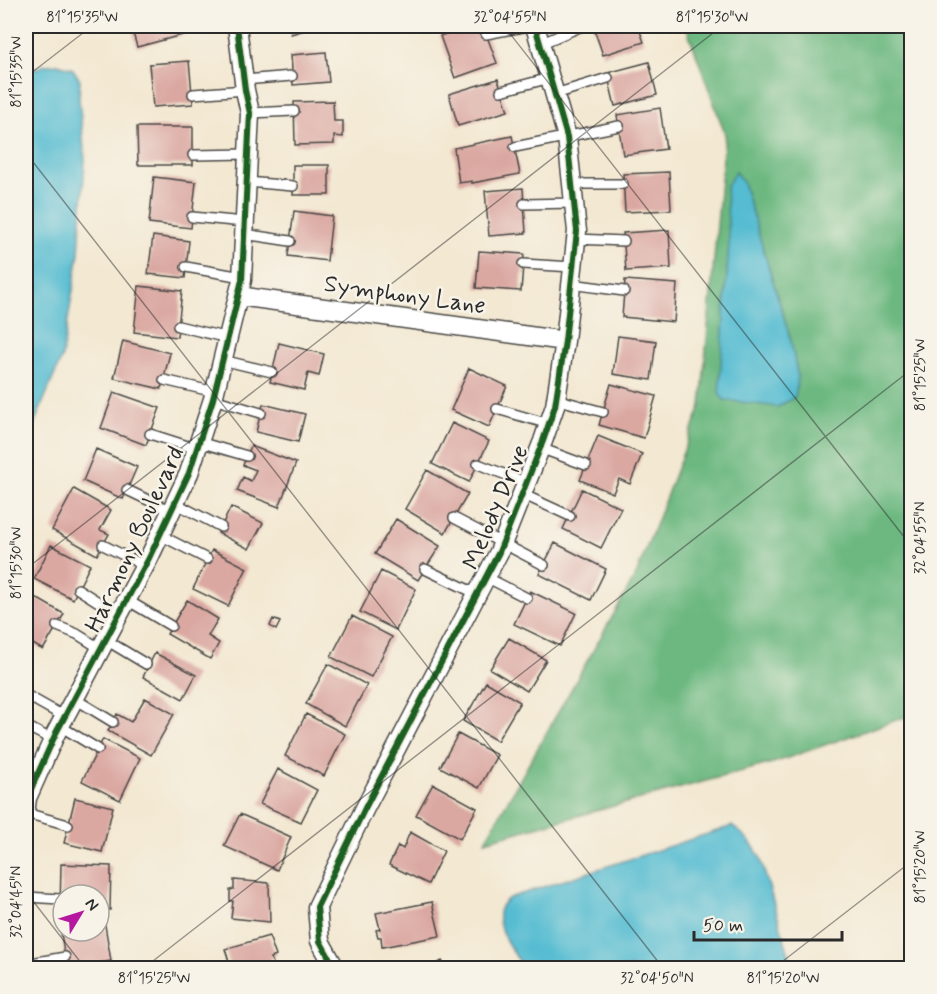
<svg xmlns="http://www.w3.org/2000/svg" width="937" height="994" font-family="Mynerve,sans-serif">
<rect width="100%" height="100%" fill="#f7f3e8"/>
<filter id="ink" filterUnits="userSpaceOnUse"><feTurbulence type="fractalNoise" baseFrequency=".0167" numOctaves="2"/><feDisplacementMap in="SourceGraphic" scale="12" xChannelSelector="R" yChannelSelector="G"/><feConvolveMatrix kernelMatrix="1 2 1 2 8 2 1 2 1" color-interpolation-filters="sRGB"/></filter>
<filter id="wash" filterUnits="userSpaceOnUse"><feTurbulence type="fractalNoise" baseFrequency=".008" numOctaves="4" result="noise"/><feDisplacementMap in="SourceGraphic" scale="24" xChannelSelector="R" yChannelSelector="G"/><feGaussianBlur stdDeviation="1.35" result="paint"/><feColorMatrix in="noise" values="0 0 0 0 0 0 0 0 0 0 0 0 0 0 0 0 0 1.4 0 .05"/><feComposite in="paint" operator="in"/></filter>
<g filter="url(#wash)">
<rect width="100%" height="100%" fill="#f3e8d2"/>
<!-- forest -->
<path fill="#6cb880" stroke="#4c7256" stroke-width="1.5" d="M686 26H911V715L776 762 485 841 636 575 701 406 725 134Z"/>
<!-- water -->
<path fill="#54bcd1" stroke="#40747e" stroke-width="1.5" d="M58 64 73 69 80 80 79 99 85 160 79 253 62 357 26 443V71H29L45 65Z
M735 172 743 182 791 341 798 377 795 397 778 407 724 400 719 394 729 242 726 188Z
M732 826C744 834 753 843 760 857L793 968H524C514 953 490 924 502 905 504 902 507 900 509 898Z"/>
<g id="blocks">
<!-- building -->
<path fill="#daa7a1" d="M131 26H183L186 34 137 47Z
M289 26H319L291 34Z
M469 26H483L497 63 455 78 440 36Z
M593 26H638L644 42 603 55Z
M326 52 329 82 293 85 291 55Z
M189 61 193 104 153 107 149 64Z
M649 62 657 95 615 106 607 73Z
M498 79 508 111 458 126 449 94Z
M333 101 334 121H343V137L334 136V144L295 145 294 102Z
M660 108 666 149 623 155 617 115Z
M137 127H193V165H138Z
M512 136 520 174 472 183V181L459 183 454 148Z
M293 165H329V195H293Z
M669 172 671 210 625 212 623 174Z
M154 177 196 182 191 228 149 223Z
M523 188 526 233 489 236 485 191Z
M294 211 332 216 327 261 288 256Z
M669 230 671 268 626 271 623 233Z
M153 236 189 241 185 278 148 274Z
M479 251 524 254 521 291 476 288Z
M625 280 677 284 674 322 622 317Z
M139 286 182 291 177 337 134 332Z
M618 336 656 341 651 380 613 374Z
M123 341 170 353 161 389 114 378Z
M279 343 324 354 319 376 308 373 304 390 270 382Z
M469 368 507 386 489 427 451 410Z
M611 384 656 396 644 438 599 425Z
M114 392 160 408 146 445 101 428Z
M263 404 305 414 298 442 256 432Z
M452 423 489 441 469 482 432 464Z
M598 436 642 454 630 484 619 479 613 493 580 480Z
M251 446 296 463 279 507 237 491 243 477 251 481 256 470 243 465Z
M96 449 137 467 123 499 83 481Z
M427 470 468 494 445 533 405 509Z
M74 489 111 510 100 530 109 534 97 555 52 530Z
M582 489 621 508 601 548 563 529Z
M231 507 263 523 249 549 218 533Z
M396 519 440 546 418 580 375 554Z
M555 543 606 569 591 600 539 574Z
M51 545 90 565 73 599 34 579Z
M212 550 247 568 228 606 193 589Z
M381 571 416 589 396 630 360 612Z
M530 591 576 613 560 646 514 624Z
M31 595 64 614 43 650 26 640V604Z
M187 600 218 619 208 636 219 643 210 659 167 634Z
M352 616 392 637 371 677 331 657Z
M273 619 280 622 276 630 270 626Z
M509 638 546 660 527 691 490 669Z
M155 653 196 675 183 699 143 677Z
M328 664 367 685 345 726 306 704Z
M486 682 520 702 497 741 463 721Z
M145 698 174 714 151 755 108 731 117 714 131 722Z
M306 714 345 734 324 776 285 756Z
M458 734 497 755 479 788 440 767Z
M103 739 140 758 120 800 82 781Z
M278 769 317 790 301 822 260 804Z
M433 784 477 808 460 839 416 815Z
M75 798 113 807 102 852 64 843Z
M240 814 291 837 277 870 224 846Z
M410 832 444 851 428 884 389 865 398 846 403 849Z
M61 864 111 866 110 910H99V895H63V909H60Z
M234 880 269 883 270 922 231 918 233 901H230V890L234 889Z
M432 902 440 936 382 947 381 937H378L376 930 380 929 376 913Z
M105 925 111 961 66 968 61 932 99 931V926Z
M269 936 276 956 271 958 275 968H231L225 949Z
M442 961 447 968H429Z"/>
</g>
</g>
<g filter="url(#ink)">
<use href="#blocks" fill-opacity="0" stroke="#494744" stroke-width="1.5"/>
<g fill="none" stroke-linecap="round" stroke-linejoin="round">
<!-- service casing -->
<g stroke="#494744" stroke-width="12">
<path id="service" d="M486 34 529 26
M540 44 582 26
M244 80 292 76
M501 91 550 78
M193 94 245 90
M555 94 608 78
M250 113 294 111
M515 147 619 126
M193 155 248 154
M247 182 293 186
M572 184H623
M524 204 574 203
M192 217 244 222
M244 234 290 241
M576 239 624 241
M523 264 573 267
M186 267 242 277
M571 284 624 291
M178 326 228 338
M222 360 272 372
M164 380 215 392
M213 399 261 413
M556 399 603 412
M497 409 549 424
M150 434 197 449
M199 442 247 456
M540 448 586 465
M478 464 527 483
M127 490 171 511
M522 494 570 516
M175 503 221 527
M454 518 544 565
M160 535 207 559
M103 545 145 566
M425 569 477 594
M486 577 527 598
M78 589 119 615
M127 600 171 626
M57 626 77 634 101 649
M106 640 146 664
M26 695 65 717
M75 699 113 722
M26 726 53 740
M60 726 98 749
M26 813 68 825
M26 897 60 899
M26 964 65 957"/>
</g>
<!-- minor casing -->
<g stroke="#494744" stroke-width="21">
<path id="minor" d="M238 296 565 341
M26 806 27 798 56 733 149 558 189 473 213 399 242 280 250 113 245 90 237 26
M335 968 320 941 317 907 365 808 499 552 543 441 555 406 565 341 577 231 567 137 535 26"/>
</g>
<!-- service -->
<use href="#service" stroke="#fff" stroke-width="9"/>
<!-- minor -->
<use href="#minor" stroke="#fff" stroke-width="18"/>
<!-- cycleway casing -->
<g stroke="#f7f3e8" stroke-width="10">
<path id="cycleway" d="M26 806 27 798 56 733 149 558 189 473 213 399 242 280 250 113 245 90 237 26
M335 968 320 941 317 907 365 808 499 552 543 441 555 406 565 341 577 231 567 137 535 26"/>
</g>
<!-- cycleway -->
<use href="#cycleway" stroke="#1b5e20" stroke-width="6"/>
</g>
</g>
<!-- ticks -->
<path fill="none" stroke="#2b2b2b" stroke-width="1.5" stroke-opacity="0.45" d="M504 26 912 547M26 77 92 26M26 153 663 968M26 569 722 26M26 892 85 968M144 968 912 369M774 968 912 861"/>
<g text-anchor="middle" stroke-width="5" stroke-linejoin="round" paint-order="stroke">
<!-- street labels -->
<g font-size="24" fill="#2b2b2b" stroke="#f7f3e8">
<text transform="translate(405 294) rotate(8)" y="8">Symphony Lane</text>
<text transform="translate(495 507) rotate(-67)" y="8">Melody Drive</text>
<text transform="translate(134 539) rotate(-65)" y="8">Harmony Boulevard</text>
</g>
</g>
<!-- margin -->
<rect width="937" height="994" fill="none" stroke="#f7f3e8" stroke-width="66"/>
<!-- north arrow -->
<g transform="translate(81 913) rotate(52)"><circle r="28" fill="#f7f3e8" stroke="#a5a39c" stroke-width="1.5"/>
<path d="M0-4.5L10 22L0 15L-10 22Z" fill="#b5179e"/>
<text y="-9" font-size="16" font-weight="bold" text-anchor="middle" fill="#2b2b2b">N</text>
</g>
<!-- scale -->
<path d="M694 931v9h148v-9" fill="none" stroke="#2b2b2b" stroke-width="3"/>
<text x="703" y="931" font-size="18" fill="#2b2b2b" stroke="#f7f3e8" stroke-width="4.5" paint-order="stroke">50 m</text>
<rect x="33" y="33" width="871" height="928" fill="none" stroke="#2b2b2b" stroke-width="2"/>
<g font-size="15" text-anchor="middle" fill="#2b2b2b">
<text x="82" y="22">81°15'35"W</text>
<text x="510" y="22">32°04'55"N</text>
<text x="712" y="22">81°15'30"W</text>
<text transform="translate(16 72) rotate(-90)" y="5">81°15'35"W</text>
<text transform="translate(920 375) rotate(-90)" y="5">81°15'25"W</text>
<text transform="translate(920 538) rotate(-90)" y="5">32°04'55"N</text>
<text transform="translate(16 563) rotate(-90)" y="5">81°15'30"W</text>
<text transform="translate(920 867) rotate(-90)" y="5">81°15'20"W</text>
<text transform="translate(16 902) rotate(-90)" y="5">32°04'45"N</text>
<text x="154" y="983">81°15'25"W</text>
<text x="657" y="983">32°04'50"N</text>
<text x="783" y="983">81°15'20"W</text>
</g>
</svg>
